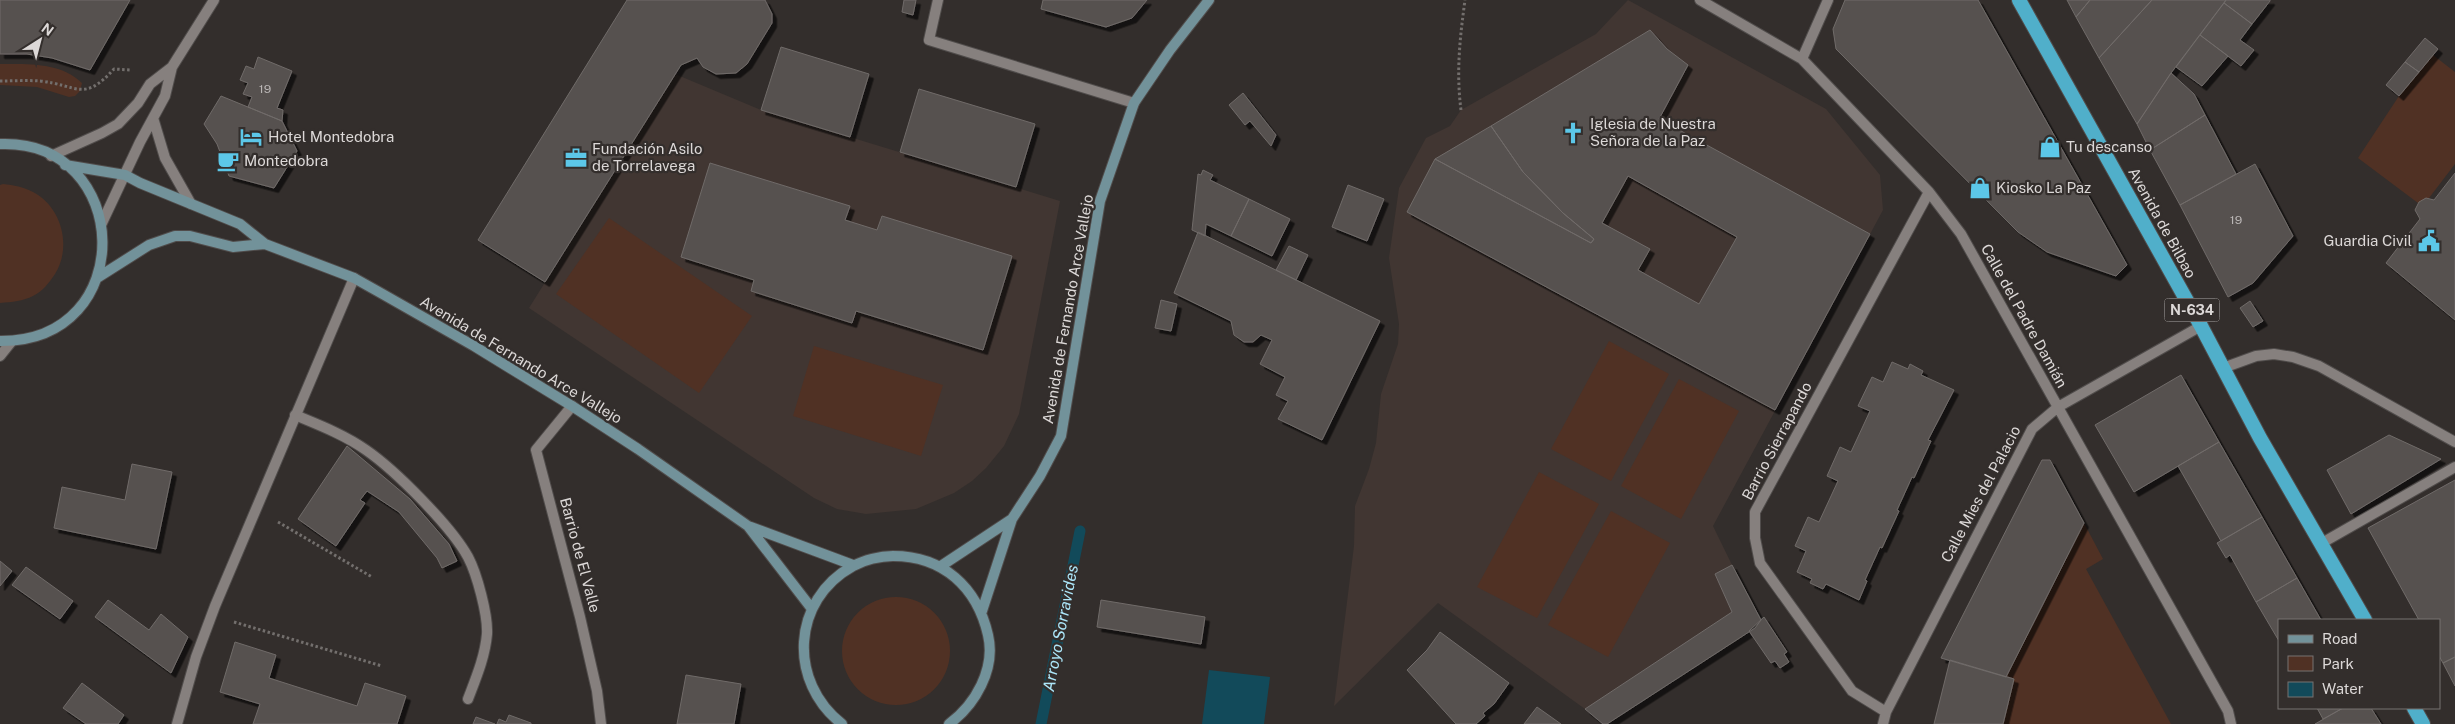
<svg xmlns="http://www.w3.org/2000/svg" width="2455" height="724" font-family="'Public Sans',sans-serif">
<defs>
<filter id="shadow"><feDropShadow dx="4.5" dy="4.5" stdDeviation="0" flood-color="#0009"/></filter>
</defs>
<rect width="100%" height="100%" fill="#332e2c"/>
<!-- built -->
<path fill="#413632" d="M1628 0 1826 109 1880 175 1883 210 1713 526 1732 565 1715 574 1732 612 1585 709 1438 603 1334 706 1354 546 1355 506 1369 469 1376 443 1381 394 1398 344 1399 324 1389 258 1399 188 1426 138 1450 126 1461 110 1596 34Z
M675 74 761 110 1060 201 1019 414 1004 446 986 468 972 481 954 493 916 509 866 514 837 509 814 498 529 308Z"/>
<!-- green -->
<path fill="#503124" d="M2433 55 2455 72V164L2429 198 2418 203 2358 158 2399 96Z
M0 64C27 64 61 62 82 83L80 91 75 96 69 97 37 87 0 85Z
M3 184C14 185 23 187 33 192 62 207 72 247 55 274 49 283 43 291 33 296 23 301 12 302 0 303V185Z
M609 218 752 316 699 393 556 294Z
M1609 341 1669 374 1611 481 1551 449Z
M814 346 943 385 921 456 793 416Z
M1679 379 1739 411 1681 519 1621 486Z
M1539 472 1599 504 1537 618 1477 587Z
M1611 511 1670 543 1608 657 1548 625Z
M2084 523 2103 559 2086 569 2171 724H2003L2006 677Z
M842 651a54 54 0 1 1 108 0a54 54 0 1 1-108 0Z"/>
<!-- water -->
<path fill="#124a5a" d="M1209 670 1270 677 1264 724H1202Z"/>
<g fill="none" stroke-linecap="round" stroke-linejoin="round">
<!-- stream -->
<path stroke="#124a5a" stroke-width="11" d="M1041 724 1080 531"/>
</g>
<!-- building -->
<path fill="#56514f" stroke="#706b69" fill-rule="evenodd" filter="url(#shadow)" d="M0 0H130L90 70 52 58 27 54H0Z
M627 0H765L772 14V23L747 64 736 73 716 74 703 67 697 58 681 65 545 282 478 240Z
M904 0H916L913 15 902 12Z
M1043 0H1147L1132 18 1106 27 1041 9Z
M1845 0H1978L2127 265 2116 276 2047 252 2018 232 1836 49 1833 29Z
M2067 0H2090L2076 17Z
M2090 0H2152L2099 58 2076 17Z
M2152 0H2226L2171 73 2137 124 2099 58Z
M2226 0H2270V1L2252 24 2224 3Z
M2224 3 2252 24 2240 40 2254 50 2241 66 2200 35Z
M1650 30 1667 49 1688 65 1659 119 1870 234 1775 410 1407 212 1435 159 1591 243 1594 239 1563 213 1523 172 1491 126ZM1628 176 1737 237 1699 304 1638 270 1650 249 1602 223Z
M2200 35 2228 56 2202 86 2176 67Z
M2425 38 2438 49 2419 72 2405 62Z
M781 47 869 74 850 137 761 110Z
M258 57 292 71 277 108 283 110 282 121 248 107 252 97 243 94 248 83 240 80 246 66 254 69Z
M2405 62 2419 72 2399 96 2386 85Z
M2171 73 2194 94 2205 115 2150 150 2137 124Z
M919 89 1035 124 1016 187 900 152Z
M1243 93 1276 135 1271 146 1250 121 1245 125 1229 105Z
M221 96 282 121 297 151 274 188 229 176 217 144 204 124Z
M2205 115 2236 174 2180 205 2150 150Z
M1491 126 1523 172 1563 213 1594 239 1591 243 1435 159Z
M710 163 850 206 845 220 877 230 882 216 1012 256 983 350 856 311 852 323 751 291 754 280 681 257Z
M2255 164 2293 236 2253 283 2228 297 2180 205Z
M1203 170 1213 175 1210 180 1249 199 1231 236 1206 224 1205 236 1192 230 1198 174 1201 175Z
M2455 173V320L2386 263 2420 219 2415 210 2419 202 2426 198 2434 200Z
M1348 185 1384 199 1367 241 1332 227Z
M1249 199 1290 219 1272 256 1231 236Z
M1198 232 1380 321 1322 440 1278 419 1288 401 1276 395 1285 377 1260 364 1272 340 1261 335 1253 342H1244L1234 335 1231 321 1174 293Z
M1289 246 1308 255 1296 280 1276 270Z
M1161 300 1177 304 1171 331 1155 328Z
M2250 301 2263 321 2253 327 2240 308Z
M1892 362 1908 369 1910 364 1923 371 1921 375 1954 390 1928 440 1931 441 1914 478 1912 477 1897 510 1899 511 1882 548 1880 547 1865 580 1867 581 1859 600 1826 584 1823 589 1810 583 1812 579 1797 572 1806 551 1795 546 1808 517 1819 522 1838 481 1827 476 1840 447 1851 452 1870 411 1858 406 1872 377 1883 382Z
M2181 375 2219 442 2134 492 2095 425Z
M2389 435 2441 459 2351 514 2327 470Z
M2219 442 2262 517 2221 541 2178 466Z
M347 446 410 499 449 544 457 561 442 568 437 558 399 512 367 491 360 500 365 503 336 546 298 519Z
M2042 460H2050L2084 523 2006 677 1941 658Z
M132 464 172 472 156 549 54 528 62 487 125 500Z
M2455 480V657L2443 663 2439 656V620H2419L2368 528Z
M2262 517 2297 578 2256 602 2230 555 2226 558 2217 543Z
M0 561 12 571 0 586Z
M1732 565 1761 620 1755 628 1607 724H1603L1585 709 1732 612 1715 574Z
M26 567 73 601 60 619 12 585Z
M2297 578 2321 620H2279V641L2256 602Z
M108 600 149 630 161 614 188 637 171 673 95 617Z
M1101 600 1205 617 1201 644 1097 627Z
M1764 617 1787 652 1784 654 1789 662 1780 668 1775 661 1771 663 1749 631Z
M1440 632 1509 683 1494 704 1483 713 1485 716 1476 724H1456L1407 670 1427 650Z
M235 642 276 655 269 678 357 706 365 683 406 696 397 724H253L260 704 220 692Z
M2455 657V686L2443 663Z
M1950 660 2014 679 2003 724H1934Z
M686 675 741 684 734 724H677Z
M82 683 124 715 118 724H86L63 708Z
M1537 707 1561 724H1524Z
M2317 708H2343L2323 719Z
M2343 708H2371L2381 724H2315Z
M509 715 531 723V724H497L499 719 506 722Z
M476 717 495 724H473Z"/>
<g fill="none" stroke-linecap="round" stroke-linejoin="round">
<!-- service casing -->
<g stroke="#504c4b" stroke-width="12">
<path id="service" d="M295 415C319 425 345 435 366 450 395 470 451 526 468 557 477 574 488 615 487 634 485 657 476 678 468 699"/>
</g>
<!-- pedestrian casing -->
<g stroke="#504c4b" stroke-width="12">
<path id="pedestrian" d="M2322 543 2455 467"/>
</g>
<!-- minor casing -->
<g stroke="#504c4b" stroke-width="12">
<path id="minor" d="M938 0 929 40 1134 103
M1700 0 1802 59 1929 192 1961 234 2228 711 2231 724
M1802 59 1828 0
M153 118 165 158 191 204
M51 156 102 133 118 124 138 103 150 84 172 67
M101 225 140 142 165 96 172 67 214 0
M2223 368 2256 356 2274 354 2293 357 2319 366 2455 442
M572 406 536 450 580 617 597 691 601 724
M1886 712 1852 691 1760 563 1755 538V512L1929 192
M177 724 196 657 215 606 354 278
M1883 724 1886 712 2032 429 2058 407 2201 326"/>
</g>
<!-- tertiary casing -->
<g stroke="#504c4b" stroke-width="12">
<path id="tertiary" d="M0 356 12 341"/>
</g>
<!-- secondary casing -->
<g stroke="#504c4b" stroke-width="12">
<path id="secondary" d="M0 144C133 139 140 342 0 341
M65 165 125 175 140 183 240 224 265 244 354 278 379 292 474 346 572 406 638 449 748 526 853 565
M97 278 149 245 175 236H190L233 247 265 244
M748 526 812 609
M941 566 1012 519
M982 611 1012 519 1040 476 1061 436 1100 201 1134 103 1170 50 1209 0
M842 724C788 682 791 600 853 566 864 560 880 556 893 556 943 556 977 587 988 635 996 669 975 705 949 724"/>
</g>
<!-- trunk casing -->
<g stroke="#504c4b" stroke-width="16">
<path id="trunk" d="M2019 0 2201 326 2260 438 2365 620
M2414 708 2423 724"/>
</g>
<!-- path -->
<path stroke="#736f6d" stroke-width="3" stroke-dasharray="2.5 2.5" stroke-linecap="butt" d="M0 81C13 81 27 80 40 81 78 85 83 103 114 69L130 70
M1461 110C1456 72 1460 37 1465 0
M278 522 372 577
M234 622 382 666"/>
<!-- service -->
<use href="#service" stroke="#86807e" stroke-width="10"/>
<!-- pedestrian -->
<use href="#pedestrian" stroke="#86807e" stroke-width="10"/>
<!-- minor -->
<use href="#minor" stroke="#86807e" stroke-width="10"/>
<!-- tertiary -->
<use href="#tertiary" stroke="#86807e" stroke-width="10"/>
<!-- secondary -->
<use href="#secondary" stroke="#72929a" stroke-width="10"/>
<!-- trunk -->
<use href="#trunk" stroke="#50afca" stroke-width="14"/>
</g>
<!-- icons -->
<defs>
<g id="church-bare" transform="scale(1.725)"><path d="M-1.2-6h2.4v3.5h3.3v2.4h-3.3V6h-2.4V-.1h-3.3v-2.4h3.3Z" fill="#5cc7e8" stroke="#332e2c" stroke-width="2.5" paint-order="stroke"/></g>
<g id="hotel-bare" transform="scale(1.725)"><path d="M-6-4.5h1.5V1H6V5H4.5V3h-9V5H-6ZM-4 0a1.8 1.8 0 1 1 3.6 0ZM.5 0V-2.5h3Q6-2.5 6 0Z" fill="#5cc7e8" stroke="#332e2c" stroke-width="2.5" paint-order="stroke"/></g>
<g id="shop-bare" transform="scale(1.725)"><path d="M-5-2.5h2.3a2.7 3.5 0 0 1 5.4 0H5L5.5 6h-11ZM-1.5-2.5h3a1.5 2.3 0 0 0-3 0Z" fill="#5cc7e8" stroke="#332e2c" stroke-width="2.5" paint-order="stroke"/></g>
<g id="office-bare" transform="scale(1.725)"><path d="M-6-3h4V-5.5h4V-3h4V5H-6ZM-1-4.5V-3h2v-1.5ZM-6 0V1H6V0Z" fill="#5cc7e8" stroke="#332e2c" stroke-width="2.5" paint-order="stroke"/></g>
<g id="cafe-bare" transform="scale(1.725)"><path d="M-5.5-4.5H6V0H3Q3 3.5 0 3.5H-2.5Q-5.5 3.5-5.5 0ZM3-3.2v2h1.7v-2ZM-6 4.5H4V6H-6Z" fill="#5cc7e8" stroke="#332e2c" stroke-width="2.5" paint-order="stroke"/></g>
<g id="civic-bare" transform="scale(1.725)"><path d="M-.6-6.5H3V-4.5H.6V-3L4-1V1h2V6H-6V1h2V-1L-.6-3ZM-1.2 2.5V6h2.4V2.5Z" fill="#5cc7e8" stroke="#332e2c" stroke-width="2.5" paint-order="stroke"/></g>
</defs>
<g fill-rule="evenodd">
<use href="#church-bare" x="1573" y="133"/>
<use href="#hotel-bare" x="251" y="137"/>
<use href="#shop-bare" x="2050" y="147"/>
<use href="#office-bare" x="576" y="158"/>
<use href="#cafe-bare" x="228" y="161"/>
<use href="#shop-bare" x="1980" y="188"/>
<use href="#civic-bare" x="2429" y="241"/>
</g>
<g text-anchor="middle" stroke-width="4.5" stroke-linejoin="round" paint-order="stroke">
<!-- number labels -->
<g font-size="12" fill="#bab6b5">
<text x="265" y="93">19</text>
<text x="2236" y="224">19</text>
</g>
<!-- shield labels -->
<rect fill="#332e2c" stroke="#a9a5a4" stroke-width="1" x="2164.5" y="298.5" width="55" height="23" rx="4"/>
<g font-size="14" font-weight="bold" fill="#dcd8d7">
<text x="2192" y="315">N-634</text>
</g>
<!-- poi labels -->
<g font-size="15" fill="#dcd8d7" stroke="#332e2c" text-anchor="start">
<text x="1590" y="129">Iglesia de Nuestra<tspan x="1590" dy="17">Señora de la Paz</tspan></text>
<text x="268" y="142">Hotel Montedobra</text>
<text x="2066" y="152">Tu descanso</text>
<text x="592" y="154">Fundación Asilo<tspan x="592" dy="17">de Torrelavega</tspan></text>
<text x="244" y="166">Montedobra</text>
<text x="1996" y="193">Kiosko La Paz</text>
<text x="2412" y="246" text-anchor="end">Guardia Civil</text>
</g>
<!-- street labels -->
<g font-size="15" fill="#dcd8d7" stroke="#332e2c">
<text transform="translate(2162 223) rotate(61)" y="5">Avenida de Bilbao</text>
<text transform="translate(1068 309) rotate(-80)" y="5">Avenida de Fernando Arce Vallejo</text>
<text transform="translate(2024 316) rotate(61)" y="5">Calle del Padre Damián</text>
<text transform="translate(521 360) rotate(31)" y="5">Avenida de Fernando Arce Vallejo</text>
<text transform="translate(1777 441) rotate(-62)" y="5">Barrio Sierrapando</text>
<text transform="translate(1981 494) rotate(-62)" y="5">Calle Mies del Palacio</text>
<text transform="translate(580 555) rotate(75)" y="5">Barrio de El Valle</text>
</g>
<!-- water labels -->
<g font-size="16" font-style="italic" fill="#ace6f9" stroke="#332e2c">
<text transform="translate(1060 628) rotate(-79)" y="6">Arroyo Sorravides</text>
</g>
</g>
<!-- legend -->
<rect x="2278" y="619" width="162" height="90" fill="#332e2c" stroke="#777270"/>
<rect x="2288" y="635" width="25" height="8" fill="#72929a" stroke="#777270"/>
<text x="2322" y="644" font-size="15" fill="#dcd8d7">Road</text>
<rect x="2288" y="656" width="25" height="15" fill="#503124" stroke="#777270"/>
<text x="2322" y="669" font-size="15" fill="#dcd8d7">Park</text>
<rect x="2288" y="682" width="25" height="15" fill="#124a5a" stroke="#777270"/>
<text x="2322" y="694" font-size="15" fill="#dcd8d7">Water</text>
<!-- north arrow -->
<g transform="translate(40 40) rotate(36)" stroke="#332e2c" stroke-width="4" paint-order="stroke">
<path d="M0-4L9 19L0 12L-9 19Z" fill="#dcd8d7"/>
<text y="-8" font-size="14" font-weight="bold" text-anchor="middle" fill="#dcd8d7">N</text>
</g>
</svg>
